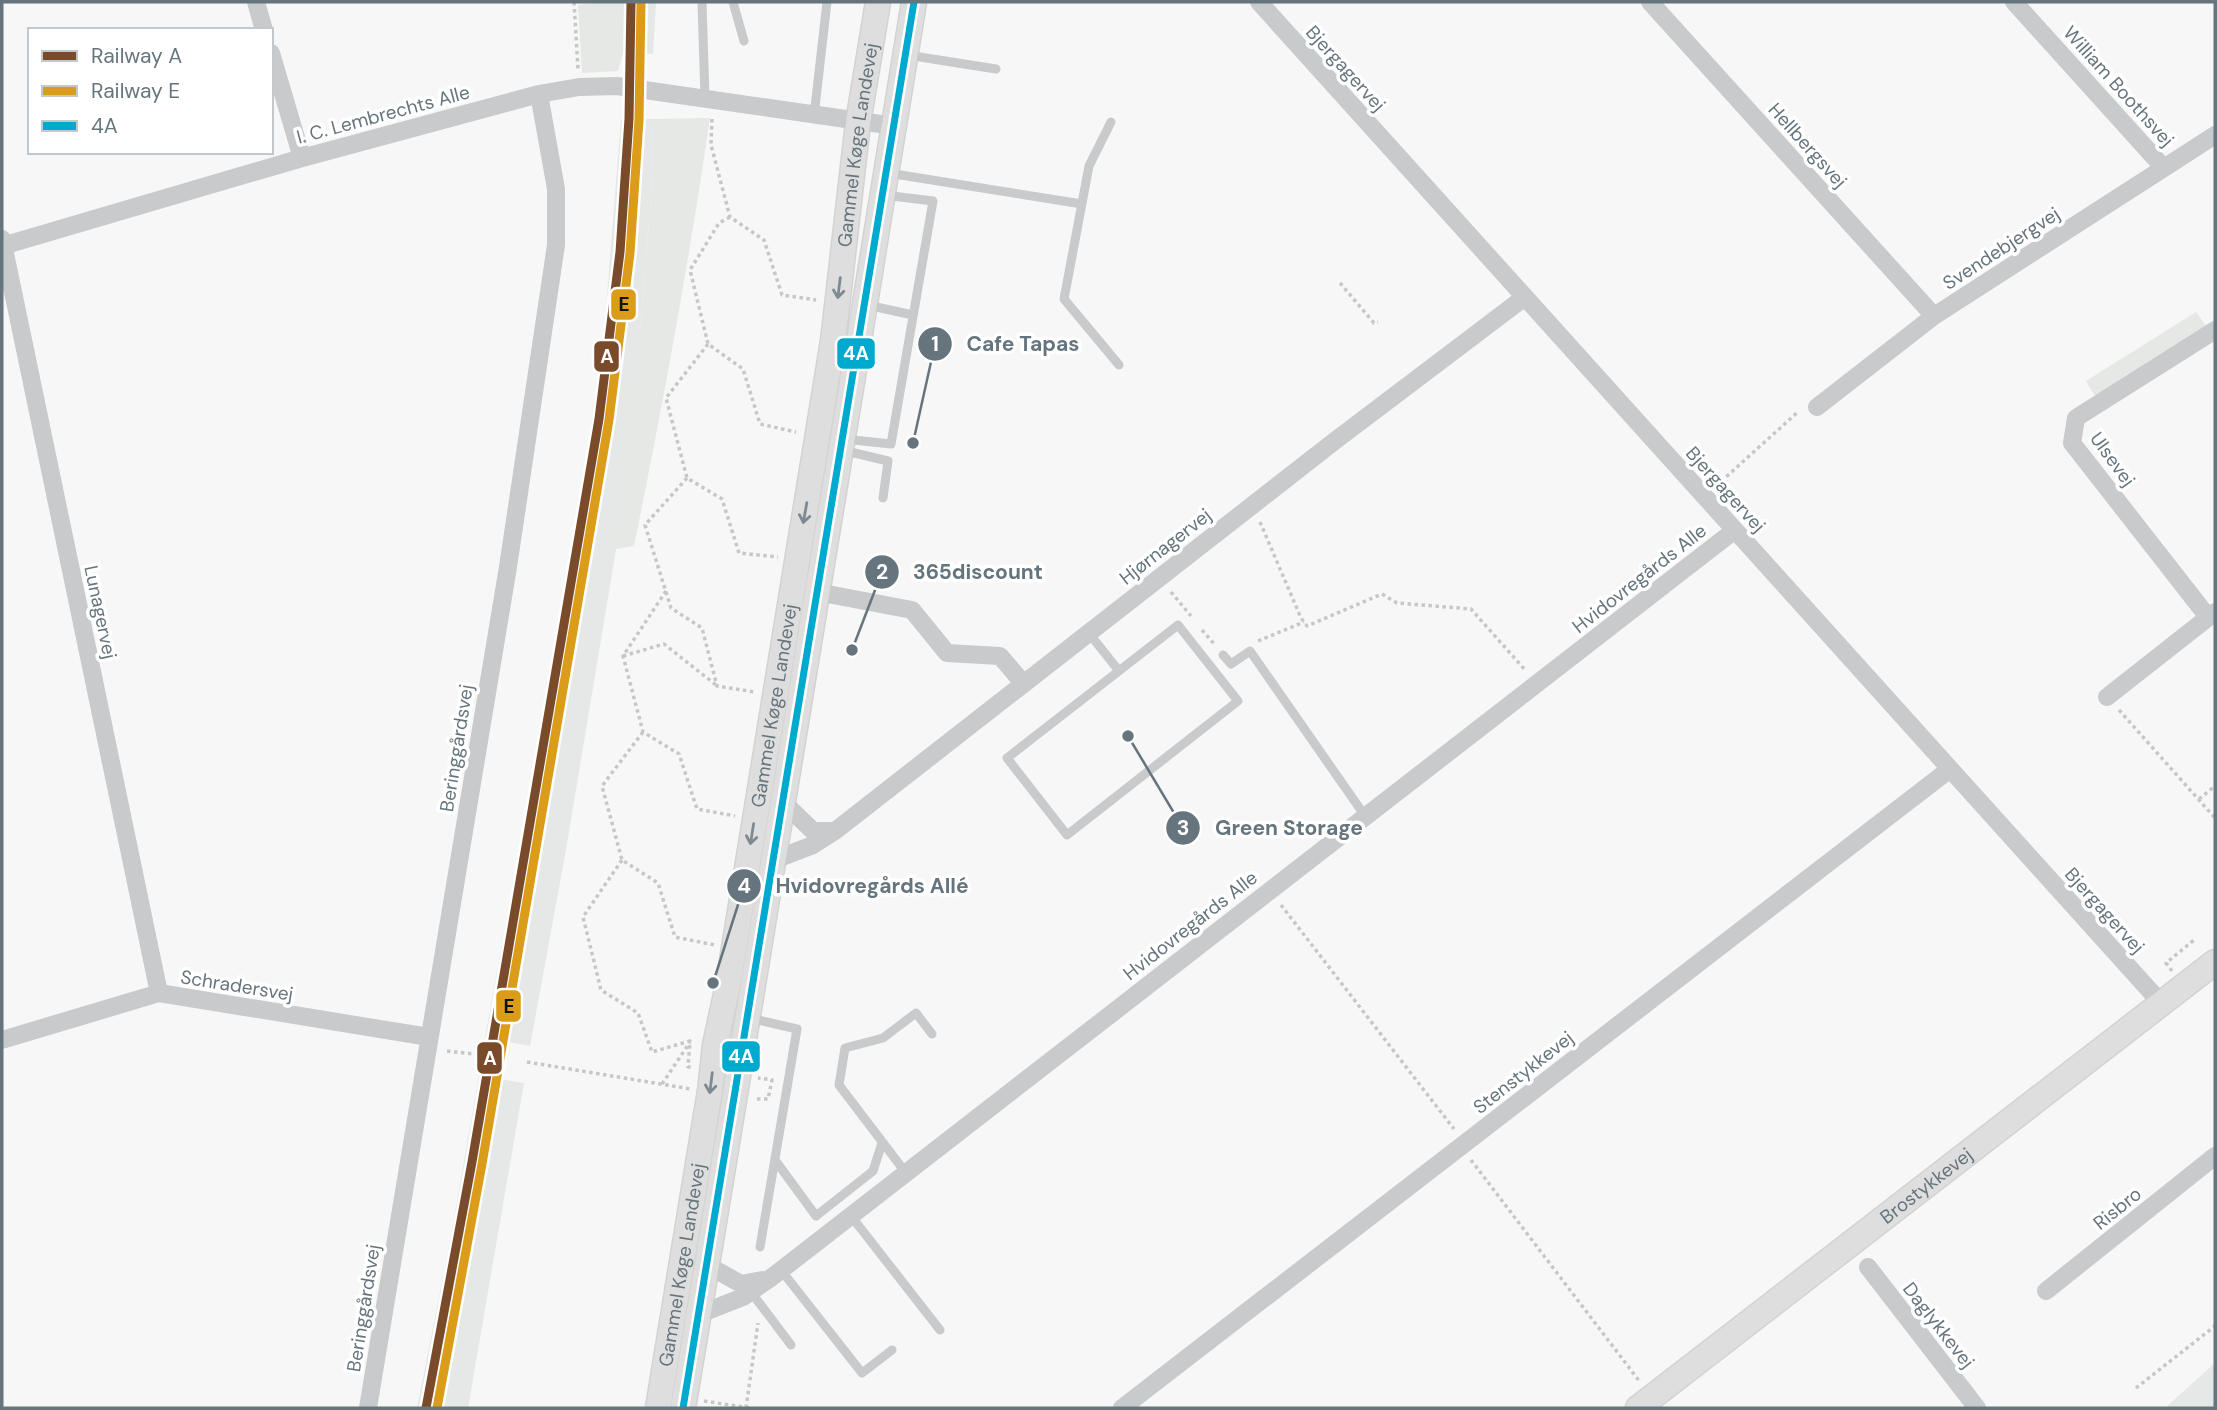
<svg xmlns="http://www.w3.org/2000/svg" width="2217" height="1410" font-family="'DM Sans',sans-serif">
<rect width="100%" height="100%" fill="#f7f7f7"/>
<!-- built -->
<path fill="#e6e7e7" d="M623 2H656L653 54 623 53Z
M621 119H652L653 172 640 333 622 514 566 850 530 1046 485 1038 573 552 604 333Z
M479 1076 524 1083 468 1408H417L448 1252Z
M2215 1363V1408H2165Z"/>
<!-- green -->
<path fill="#e6e8e5" d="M601 2H623V53L618 71 582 73 578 5Z
M710 118C689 262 663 404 634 546L616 549 640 333 653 172 652 119Z
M2196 312 2207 327 2095 396 2086 381Z"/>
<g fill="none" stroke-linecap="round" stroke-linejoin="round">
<!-- secondary casing -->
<g stroke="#d2d3d4" stroke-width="27">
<g id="secondary">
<path id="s1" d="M658 1408 710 1091 715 1045 728 985 833 341 858 123 878 2"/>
<path d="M683 1408C729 1135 773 862 818 588 850 393 883 197 914 2"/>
<path id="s2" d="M1638 1408 2215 962"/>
</g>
</g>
<!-- path -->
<path stroke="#c7c7c8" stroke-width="3.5" stroke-dasharray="3.5 3.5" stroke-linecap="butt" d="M574 2 578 69
M712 119 711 145 730 217 764 240 782 295 816 300
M730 217 719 223 690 270 708 344 743 369 760 424 796 432
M1340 283 1374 323 1378 322
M708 344 666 398 687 478 722 499 739 553 778 557
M687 478 645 525 671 608 702 628 717 686 755 692
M1716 486 1799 411
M1260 522 1301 618 1307 626 1382 594 1397 603 1471 609 1526 671
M666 591 623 656 643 732 679 754 697 809 735 816
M1171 592 1191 616
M1202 630 1215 645
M1258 641 1304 622
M623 656 664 644 716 685
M2119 710 2215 818
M643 732 602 786 622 860 658 883 675 937 715 945
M2199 799 2215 786
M622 860 583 917 601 990 638 1013 652 1052 690 1041 688 1067H691
M1281 905 1454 1129
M2172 971 2166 963 2194 940
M447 1051 483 1055
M527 1062 691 1089
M662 1084 690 1042
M757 1099H768L772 1080 758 1078
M1471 1160 1640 1382
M2136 1388 2215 1326
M704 1401 750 1408
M746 1408 758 1323"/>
<!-- lane -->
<path stroke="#c8cacb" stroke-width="9" d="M702 2 705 98
M733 2 744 41
M907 55 996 69
M814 116 827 2
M1111 122 1089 166 1064 299 1119 365
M888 173 1082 204
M867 305 913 315
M844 439 891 444 933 201 884 195
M842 450 888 461 883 498
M1178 625 1238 701 1067 835 1007 758Z
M1088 632 1119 671
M1223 655 1231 664 1250 651 1365 816
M749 1018 797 1029 760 1247
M775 1160 816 1216 873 1171 882 1143
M906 1173 839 1085 845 1048 883 1038 916 1013 932 1034
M851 1216 940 1330
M781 1270 862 1373 892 1350
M751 1292 791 1345"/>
<!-- street -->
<path stroke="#c8cacb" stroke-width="18" d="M256 2 264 30
M1259 2 2162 1004
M1650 2 1934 316
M2014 2 2164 168
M271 53 302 158
M2 239 159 993
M2 246 302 158 539 94 579 87 617 86 894 126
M1817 407 1934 316 2215 135
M817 592 912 610 947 653 1000 656 1023 683
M2208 617 2072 443 2076 418 2215 330
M2107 697 2215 612
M784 803 813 831H835
M774 860 813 845 835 831 1336 440 1525 297
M2 1040 159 993 429 1037
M709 1266 741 1284 762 1280
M1868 1267 1977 1408
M2046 1291 2215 1156
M700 1314 743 1297 772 1277 1735 530
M368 1408 508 567 556 245V189L539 94
M1122 1408 1950 769"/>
<!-- secondary -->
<use href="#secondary" stroke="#dededf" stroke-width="24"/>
<!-- bus-1 casing -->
<g stroke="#fff" stroke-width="12">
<path id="bus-1" d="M683 1408 914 2"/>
</g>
<!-- bus-1 -->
<use href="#bus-1" stroke="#00a9ce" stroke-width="7"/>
<!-- rail-1 casing -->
<g stroke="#fff" stroke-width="14">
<path id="rail-1" d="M426 1408 472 1162 599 419 620 252 629 119 631 2"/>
</g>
<!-- rail-2 casing -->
<g stroke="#fff" stroke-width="14">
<path id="rail-2" d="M437 1408 482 1164 609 420 630 253 639 120 641 2"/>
</g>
<!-- rail-1 -->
<use href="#rail-1" stroke="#7a4b2a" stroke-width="9"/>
<!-- rail-2 -->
<use href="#rail-2" stroke="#da9c19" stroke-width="9"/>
</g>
<!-- one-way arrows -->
<defs><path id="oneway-shaft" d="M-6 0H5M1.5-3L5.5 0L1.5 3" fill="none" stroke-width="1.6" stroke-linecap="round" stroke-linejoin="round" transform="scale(1.75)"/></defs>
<g stroke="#7e8a91">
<use href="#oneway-shaft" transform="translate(839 288) rotate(97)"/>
<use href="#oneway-shaft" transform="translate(805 513) rotate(100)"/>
<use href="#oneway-shaft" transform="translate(752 834) rotate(99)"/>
<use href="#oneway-shaft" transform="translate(711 1083) rotate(97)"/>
</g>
<g text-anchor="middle" stroke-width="7" stroke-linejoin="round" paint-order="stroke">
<!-- street labels -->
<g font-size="19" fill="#66757d" stroke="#fff">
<text transform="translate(1346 68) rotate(48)" y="7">Bjergagervej</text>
<text transform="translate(2119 86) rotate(48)" y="7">William Boothsvej</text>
<text transform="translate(383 114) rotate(-15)" y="7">I. C. Lembrechts Alle</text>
<text dy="7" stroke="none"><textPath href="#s1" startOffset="1279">Gammel Køge Landevej</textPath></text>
<text transform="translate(1808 145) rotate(48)" y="7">Hellbergsvej</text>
<text transform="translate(2001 248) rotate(-33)" y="7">Svendebjergvej</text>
<text transform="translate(2113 459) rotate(54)" y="7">Ulsevej</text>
<text transform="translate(1726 489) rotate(48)" y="7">Bjergagervej</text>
<text transform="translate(1165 546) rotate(-38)" y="7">Hjørnagervej</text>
<text transform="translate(1639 578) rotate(-38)" y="7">Hvidovregårds Alle</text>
<text transform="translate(101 612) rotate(78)" y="7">Lunagervej</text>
<text dy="7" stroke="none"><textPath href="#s1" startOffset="712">Gammel Køge Landevej</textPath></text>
<text transform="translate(456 748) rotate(-81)" y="7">Beringgårdsvej</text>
<text transform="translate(2105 910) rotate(48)" y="7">Bjergagervej</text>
<text transform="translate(1190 925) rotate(-38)" y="7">Hvidovregårds Alle</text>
<text transform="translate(237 985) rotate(9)" y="7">Schradersvej</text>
<text transform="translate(1523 1072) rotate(-38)" y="7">Stenstykkevej</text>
<text dy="7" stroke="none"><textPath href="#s2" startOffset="364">Brostykkevej</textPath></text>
<text transform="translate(2117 1208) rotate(-39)" y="7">Risbro</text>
<text dy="7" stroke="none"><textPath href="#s1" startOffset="145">Gammel Køge Landevej</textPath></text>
<text transform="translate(363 1308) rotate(-81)" y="7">Beringgårdsvej</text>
<text transform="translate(1939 1325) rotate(52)" y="7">Daglykkevej</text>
</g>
</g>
<!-- callouts -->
<path fill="none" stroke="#66757d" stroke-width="2.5" d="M913 443L935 344M852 650L882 572M1128 736L1183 828M713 983L744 886"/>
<g fill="#66757d" stroke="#fff" stroke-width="2.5">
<circle cx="913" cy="443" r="7"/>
<circle cx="852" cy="650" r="7"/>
<circle cx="1128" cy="736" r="7"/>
<circle cx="713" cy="983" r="7"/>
<circle cx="935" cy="344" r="18"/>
<circle cx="882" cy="572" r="18"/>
<circle cx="1183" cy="828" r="18"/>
<circle cx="744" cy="886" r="18"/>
</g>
<g font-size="21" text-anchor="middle" font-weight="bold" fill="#fff">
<text x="935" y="351">1</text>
<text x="882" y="579">2</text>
<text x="1183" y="835">3</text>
<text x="744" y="893">4</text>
</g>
<g font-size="21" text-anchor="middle" font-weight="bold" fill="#66757d" stroke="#fff" stroke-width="7" stroke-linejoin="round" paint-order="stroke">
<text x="1023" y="351">Cafe Tapas</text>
<text x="978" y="579">365discount</text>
<text x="1289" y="835">Green Storage</text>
<text x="872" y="893">Hvidovregårds Allé</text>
</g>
<g stroke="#fff" stroke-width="2.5">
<rect x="610" y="288" width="27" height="33" rx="7" fill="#da9c19"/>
<rect x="836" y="337" width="40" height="33" rx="7" fill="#00a9ce"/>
<rect x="593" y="340" width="27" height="33" rx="7" fill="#7a4b2a"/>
<rect x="495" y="989" width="27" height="34" rx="7" fill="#da9c19"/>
<rect x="721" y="1040" width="40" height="33" rx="7" fill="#00a9ce"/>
<rect x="476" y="1041" width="27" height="34" rx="7" fill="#7a4b2a"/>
</g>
<g font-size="19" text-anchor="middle" font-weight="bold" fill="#fff">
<text x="856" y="360">4A</text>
<text x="607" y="363">A</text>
<text x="741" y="1063">4A</text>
<text x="490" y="1065">A</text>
</g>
<g font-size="19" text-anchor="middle" font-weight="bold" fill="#111">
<text x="624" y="311">E</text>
<text x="509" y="1013">E</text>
</g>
<!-- border -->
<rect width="2217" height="1410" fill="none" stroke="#66757d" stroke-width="7"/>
<!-- legend -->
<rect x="28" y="28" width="245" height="126" fill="#ffffff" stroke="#c2c8cb" stroke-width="2"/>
<rect x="42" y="51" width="35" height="10" fill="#7a4b2a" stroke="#c2c8cb" stroke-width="2"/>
<text x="91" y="63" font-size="21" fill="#66757d">Railway A</text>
<rect x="42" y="86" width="35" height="10" fill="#da9c19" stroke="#c2c8cb" stroke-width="2"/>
<text x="91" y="98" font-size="21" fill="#66757d">Railway E</text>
<rect x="42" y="121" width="35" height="10" fill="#00a9ce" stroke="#c2c8cb" stroke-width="2"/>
<text x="91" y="133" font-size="21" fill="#66757d">4A</text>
</svg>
